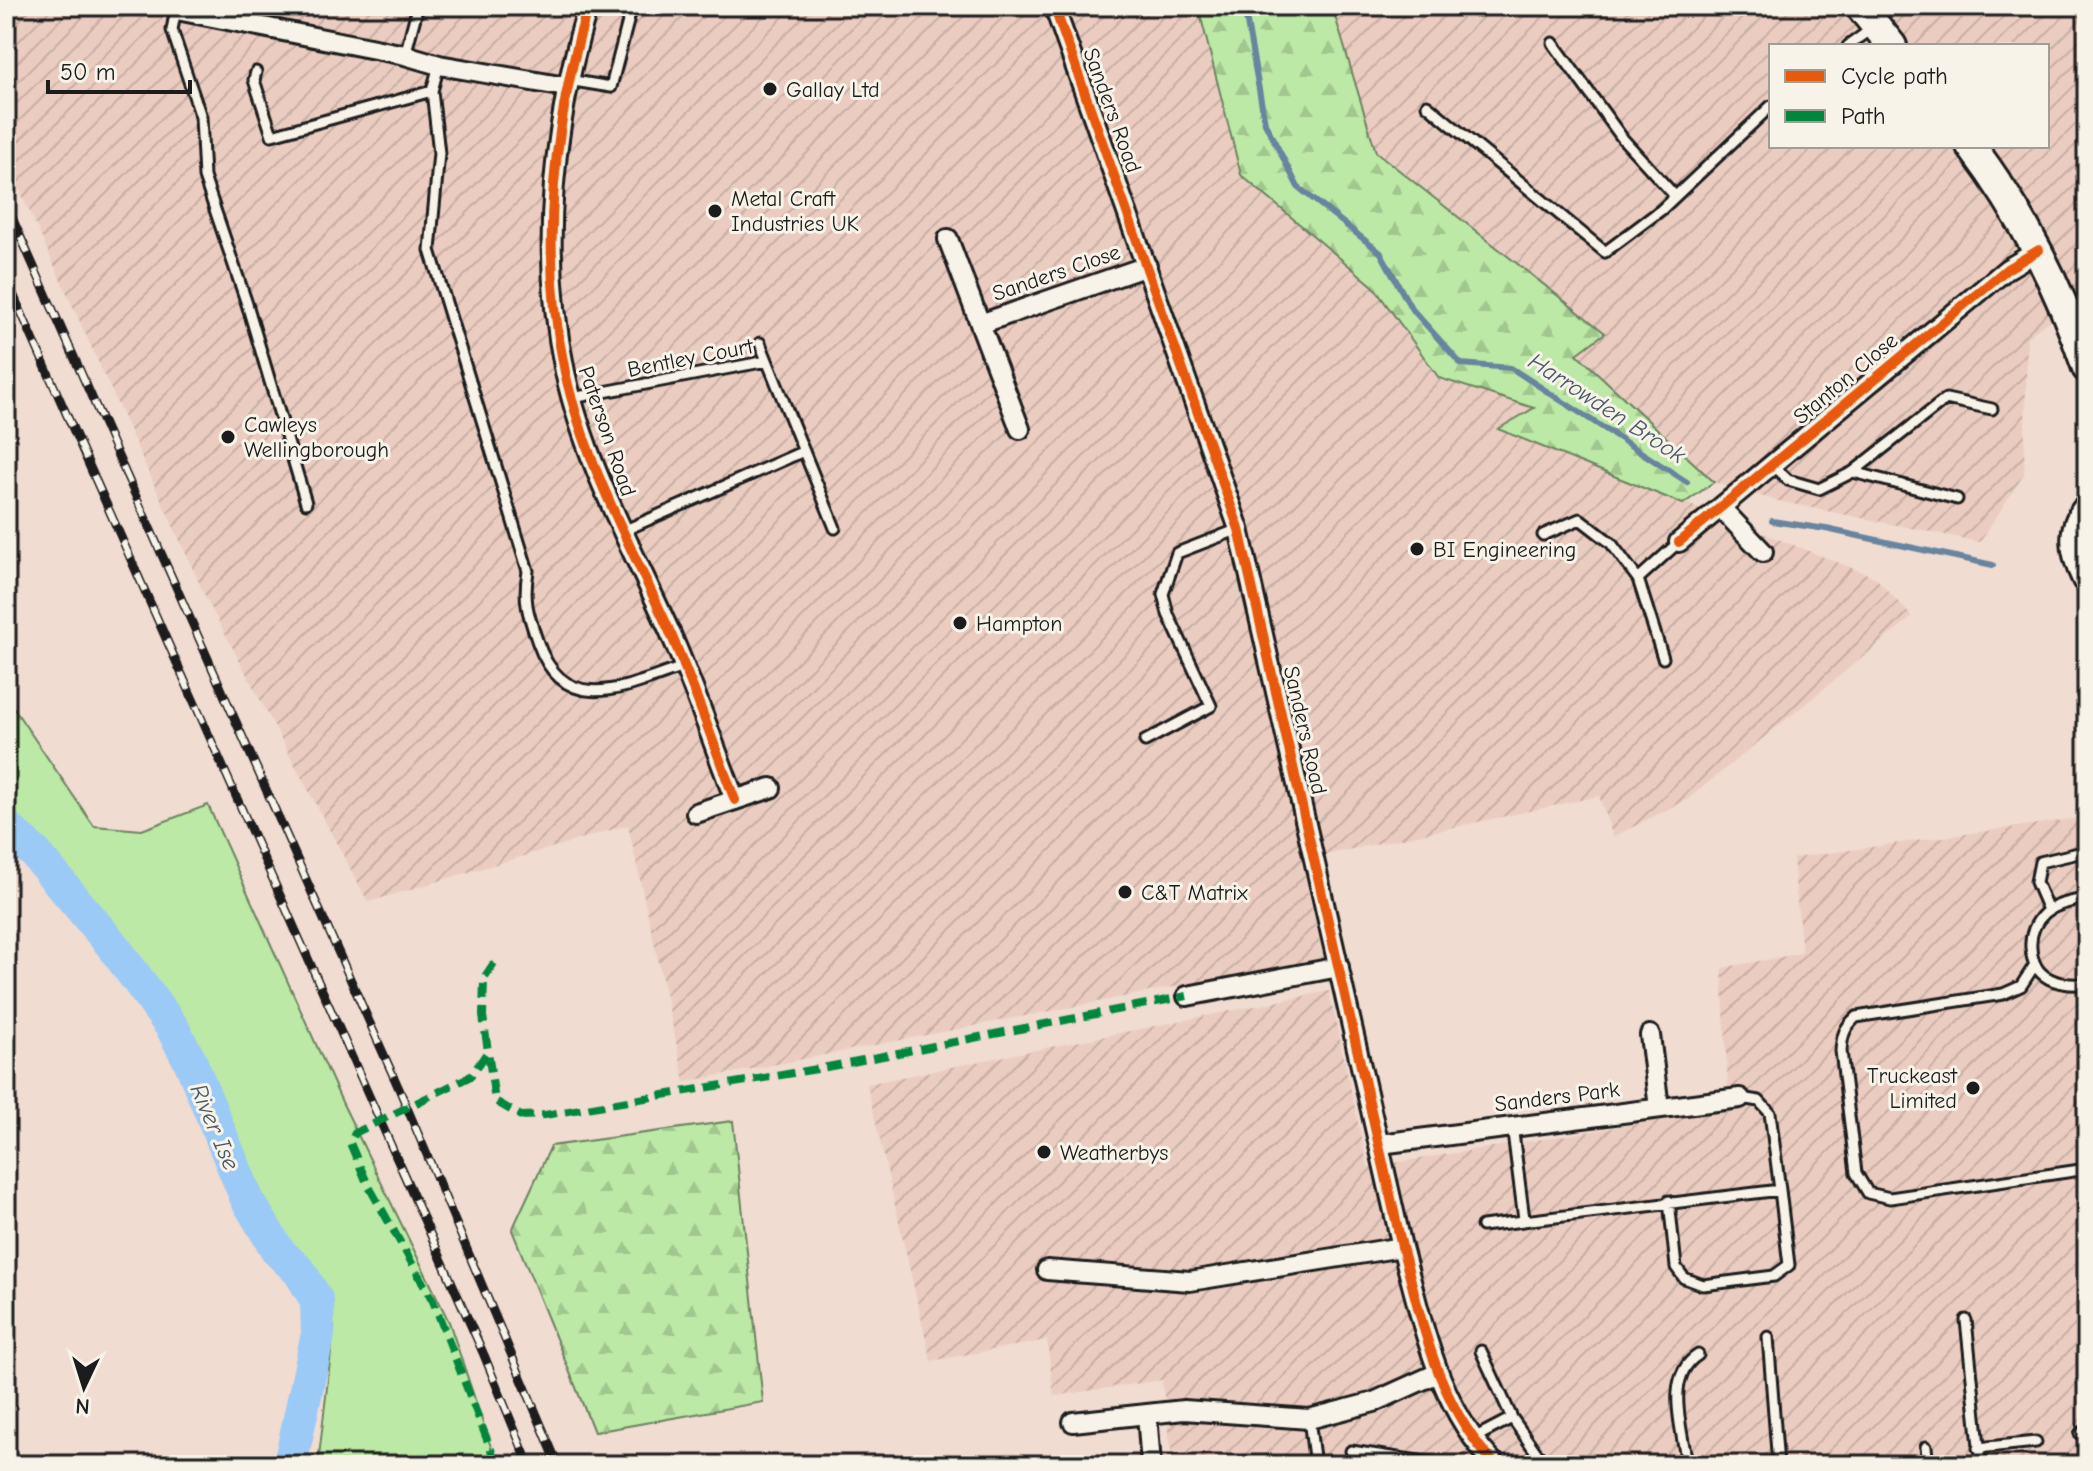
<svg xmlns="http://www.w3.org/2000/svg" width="2093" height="1471" font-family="'Comic Neue',sans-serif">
<defs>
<pattern id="industrial-furrows" width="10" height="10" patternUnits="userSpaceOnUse" patternTransform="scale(2)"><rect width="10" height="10" fill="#ebccc1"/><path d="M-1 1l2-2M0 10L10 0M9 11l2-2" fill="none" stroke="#c9afa5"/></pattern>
<pattern id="forest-firs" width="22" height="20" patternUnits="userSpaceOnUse" patternTransform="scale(2)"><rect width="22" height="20" fill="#bce9a6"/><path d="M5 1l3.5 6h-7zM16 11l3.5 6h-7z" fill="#a1c78e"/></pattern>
</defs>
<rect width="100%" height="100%" fill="#f0dcd1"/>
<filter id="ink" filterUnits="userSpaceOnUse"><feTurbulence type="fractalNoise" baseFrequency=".0125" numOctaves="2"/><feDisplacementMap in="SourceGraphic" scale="16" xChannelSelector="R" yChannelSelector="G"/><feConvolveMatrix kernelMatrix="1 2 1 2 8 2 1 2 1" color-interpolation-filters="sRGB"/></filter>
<g filter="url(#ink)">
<!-- industrial -->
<path fill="url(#industrial-furrows)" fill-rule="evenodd" d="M6 6H1198L1241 175 1373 286 1439 378 1535 408 1499 430 1875 577 1912 617 1688 799 1613 837 1599 796 1301 860 1323 958 685 1082 628 825 368 902 207 600 6 160Z
M1332 6H2087V292L2027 337 2024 474 1980 542 1778 501 1714 482 1577 354 1605 332 1376 152ZM1771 46H2047V146H1771Z
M2087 817V1465H1173L1162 1380 1054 1396 1047 1340 931 1361 867 1084 1329 991 1368 1167 1729 1109 1722 968 1802 953 1793 858Z"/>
<!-- green -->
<path fill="#bce9a6" stroke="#6c8261" stroke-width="2" d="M6 697 94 826 142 830 208 805 342 1102 449 1322 497 1465H318L334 1327 310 1328 317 1301 300 1272 278 1251 247 1199 191 1063 172 1027 113 946 35 853 6 827Z"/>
<!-- forest -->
<path fill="url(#forest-firs)" stroke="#6c8261" stroke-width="2" d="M1198 6H1332L1376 152 1605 333 1577 354 1714 482 1683 504 1498 429 1534 408 1439 378 1373 286 1241 175Z
M733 1121 763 1402 594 1432 512 1230 551 1146Z"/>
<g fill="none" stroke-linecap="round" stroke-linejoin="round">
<!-- stream -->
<path stroke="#68849f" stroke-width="6" d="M1244 6 1265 123 1298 187 1381 253 1411 308 1461 364 1511 368 1687 482
M1772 521 1826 529 1993 565"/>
<!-- river -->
<path stroke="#9bcaf6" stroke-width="34" d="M6 827 35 853 113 946 172 1027 191 1063 247 1199 278 1251 300 1272 317 1301 318 1334 290 1465"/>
<!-- service casing -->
<g stroke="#1c1c1c" stroke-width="15">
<path id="service" d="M176 9 172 30 201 117 204 177 247 304 306 503
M1553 43 1623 139 1675 196
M1848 46 1873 28
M405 55 418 6
M439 65 432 91 439 153 430 250 528 571C523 602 528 614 538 643 565 719 627 686 683 667
M256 72 254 80 272 135 432 91
M568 80 611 87 632 6
M1427 105 1605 252 1661 210 1771 106
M760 343 835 528
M572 398 767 361
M1772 465 1788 480 1819 489 1853 472 1946 399 1992 409
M1853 472 1957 499
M623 531 804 451
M1543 535 1580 519 1611 543 1638 579
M1663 658 1638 579 1679 542
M1145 741 1211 706 1168 614 1163 594 1177 553 1239 529
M2087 898C2074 901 2055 904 2045 913 2035 922 2030 935 2031 948 2033 980 2059 986 2087 984
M2048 910 2036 882 2040 862 2087 851
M2034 966 2021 986 2003 994 1856 1017C1844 1028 1842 1036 1841 1051L1856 1173 1868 1193 1890 1198 2087 1169
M1512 1125 1524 1219
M1669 1201 1676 1267 1684 1278 1703 1285 1774 1276 1789 1265 1780 1190
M1482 1226 1780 1190 1770 1113 1759 1101 1740 1098
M1966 1320 1981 1465
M1768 1337 1778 1465
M1481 1351 1512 1418 1545 1465
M1309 1419 1315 1465
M2080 1434 2087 1429
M1472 1439 1512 1418
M1926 1447 1928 1465
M1978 1448 2036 1442
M1351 1451 1432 1463
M1687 1465C1683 1431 1663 1377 1698 1355"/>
</g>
<!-- minor casing -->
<g stroke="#1c1c1c" stroke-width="24">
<path id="minor" d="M588 6C553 125 539 249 565 372 585 463 631 546 669 630 694 685 713 744 735 800
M1054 6 1239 529 1402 1247C1423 1324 1438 1407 1496 1465
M177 10 405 55 439 65 566 87
M948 239 1020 429
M980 324 1147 266
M1721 508 1763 552
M1679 542 2007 269 2039 250
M696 813 771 788
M1187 996 1339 967
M1650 1035 1659 1108
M1380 1144 1740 1098
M1047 1270 1190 1281 1402 1247
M1147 1414 1151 1465
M1073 1422 1184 1410 1309 1419 1374 1402 1438 1373"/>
</g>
<!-- primary casing -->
<g stroke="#1c1c1c" stroke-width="34">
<path id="primary" d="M1860 6 1892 46
M1971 146C2023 215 2059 286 2087 368
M2087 510C2070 531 2076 557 2087 579"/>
</g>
<!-- service -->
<use href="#service" stroke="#f7f3e8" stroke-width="9"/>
<!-- minor -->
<use href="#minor" stroke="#f7f3e8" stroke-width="18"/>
<!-- primary -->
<use href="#primary" stroke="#f7f3e8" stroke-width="28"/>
<!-- rail casing -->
<g stroke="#1c1c1c" stroke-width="9">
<path id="rail" d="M6 204 400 1091 558 1465
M6 278 484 1355 529 1465"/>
</g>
<!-- rail -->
<use href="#rail" stroke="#f7f3e8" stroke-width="6" stroke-dasharray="18" stroke-linecap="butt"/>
<!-- quiet -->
<path stroke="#00873e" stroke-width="8" stroke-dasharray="16 8" stroke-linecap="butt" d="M494 963 484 978 483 1016 495 1101 521 1116 545 1115 817 1069 1187 996
M486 1054 471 1076 355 1133 350 1143 367 1183 433 1301 497 1465"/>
<!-- cycleway casing -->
<g stroke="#f7f3e8" stroke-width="15">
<path id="cycleway" d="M588 6C553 125 539 249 565 372 585 463 631 546 669 630 694 685 713 744 735 800
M1054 6 1239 529 1402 1247C1423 1324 1438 1407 1496 1465
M1679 542 2007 269 2039 250"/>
</g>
<!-- cycleway -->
<use href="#cycleway" stroke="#e8590c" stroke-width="10"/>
</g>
</g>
<!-- markers -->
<g fill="#1c1c1c" stroke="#f7f3e8" stroke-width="3">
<circle cx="770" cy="89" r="8"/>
<circle cx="715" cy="211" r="8"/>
<circle cx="228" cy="437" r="8"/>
<circle cx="1417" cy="549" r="8"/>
<circle cx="960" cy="623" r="8"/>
<circle cx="1125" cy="892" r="8"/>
<circle cx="1973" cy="1088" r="8"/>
<circle cx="1044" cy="1152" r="8"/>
</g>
<g text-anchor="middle" stroke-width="6" stroke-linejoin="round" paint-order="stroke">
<!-- poi labels -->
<g font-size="22" fill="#1c1c1c" stroke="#f7f3e8" text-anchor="start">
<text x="786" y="97">Gallay Ltd</text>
<text x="731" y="206">Metal Craft<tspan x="731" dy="25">Industries UK</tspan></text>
<text x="244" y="432">Cawleys<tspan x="244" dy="25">Wellingborough</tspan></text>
<text x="1433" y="557">BI Engineering</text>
<text x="976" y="631">Hampton</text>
<text x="1141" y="900">C&amp;T Matrix</text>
<text x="1957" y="1083" text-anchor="end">Truckeast<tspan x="1957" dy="25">Limited</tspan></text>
<text x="1060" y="1160">Weatherbys</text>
</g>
<!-- street labels -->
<g font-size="22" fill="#1c1c1c" stroke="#f7f3e8">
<text transform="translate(1113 110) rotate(70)" y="8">Sanders Road</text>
<text transform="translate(1056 272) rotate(-19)" y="8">Sanders Close</text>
<text transform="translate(690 357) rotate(-11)" y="8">Bentley Court</text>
<text transform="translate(1845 378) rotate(-40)" y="8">Stanton Close</text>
<text transform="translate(608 431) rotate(71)" y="8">Paterson Road</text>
<text transform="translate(1306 730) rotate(77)" y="8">Sanders Road</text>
<text transform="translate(1557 1096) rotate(-7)" y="8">Sanders Park</text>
</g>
<!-- water labels -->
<g font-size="24" font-style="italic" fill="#485968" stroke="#f7f3e8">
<text transform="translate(1607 408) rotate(33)" y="8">Harrowden Brook</text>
<text transform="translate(215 1127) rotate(67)" y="8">River Ise</text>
</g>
</g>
<!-- margin -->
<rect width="2093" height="1471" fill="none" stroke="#f7f3e8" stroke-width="32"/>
<rect x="16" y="16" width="2061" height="1439" fill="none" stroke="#1c1c1c" stroke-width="3" filter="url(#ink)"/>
<!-- legend -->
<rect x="1769" y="44" width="280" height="104" fill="#f7f3e8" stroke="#9f9d96" stroke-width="2"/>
<rect x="1785" y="70" width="40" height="12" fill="#e8590c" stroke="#9f9d96" stroke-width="2"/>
<text x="1841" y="84" font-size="24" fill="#1c1c1c">Cycle path</text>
<rect x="1785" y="110" width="40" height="12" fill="#00873e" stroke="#9f9d96" stroke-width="2"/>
<text x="1841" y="124" font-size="24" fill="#1c1c1c">Path</text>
<!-- north arrow -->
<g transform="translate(84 1387) rotate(184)" stroke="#f7f3e8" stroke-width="6" paint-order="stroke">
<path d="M0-6L14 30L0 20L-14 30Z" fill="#1c1c1c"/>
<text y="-12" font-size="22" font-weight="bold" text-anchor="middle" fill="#1c1c1c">N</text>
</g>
<!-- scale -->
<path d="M48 80v12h142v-12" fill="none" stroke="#1c1c1c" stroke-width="4"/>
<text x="60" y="80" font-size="24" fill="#1c1c1c" stroke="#f7f3e8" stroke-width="6" paint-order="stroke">50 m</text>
</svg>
